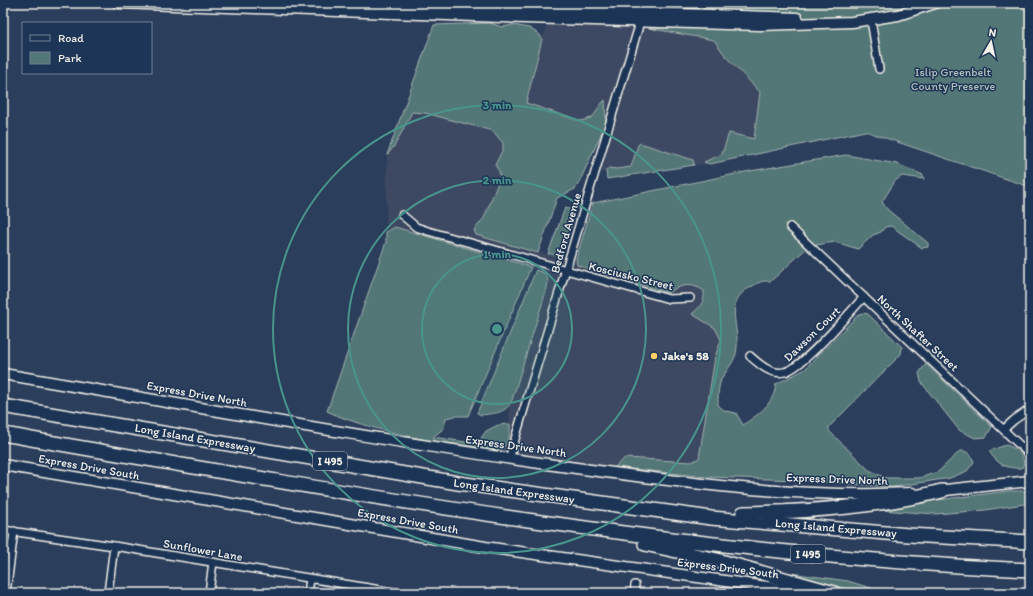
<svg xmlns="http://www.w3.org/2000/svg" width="1033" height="596" font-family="Itim,sans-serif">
<rect width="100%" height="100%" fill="#2b3e5c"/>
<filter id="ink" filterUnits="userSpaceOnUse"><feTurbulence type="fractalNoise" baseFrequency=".025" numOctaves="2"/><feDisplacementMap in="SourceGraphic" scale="8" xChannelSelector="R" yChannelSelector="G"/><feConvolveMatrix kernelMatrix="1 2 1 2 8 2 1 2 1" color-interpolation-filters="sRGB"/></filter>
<g filter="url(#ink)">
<!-- built -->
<path fill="#3c4862" d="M548 24 641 27 714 40 727 58 760 92 754 139 705 162 710 164 694 165 692 160H632L631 167 617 169 609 168 606 173 597 171 606 123 607 111 601 103 596 114 588 120 580 121 526 103 542 39Z
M412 112 425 113 493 131 503 143V149L495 165 499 171 500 178 484 218 477 224 531 251 552 255 557 254 576 259 577 265 668 293 681 285H689L698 287 704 291 702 304 693 314 715 328 721 340 715 357 699 458 692 462 625 458 615 467 499 454 510 432 509 408 547 288 546 274 531 267 395 227 386 232 387 155 395 145Z"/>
<!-- green -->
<path fill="#537676" stroke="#a4b4af" d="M527 3H1030V187L865 131 710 164 704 162 722 154 729 133 754 139 760 92 727 58 714 40 648 28 737 29 830 20 527 9Z
M490 23 502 27 513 25 529 28 540 35 542 39 526 103 580 121C598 119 594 110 605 100L606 123 579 183 575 189 557 198 538 253 476 235 474 230 484 218 500 178 499 171 495 165 503 149V143L493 131 425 113 412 112 395 145 387 155 434 25Z
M640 143 693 160 694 165 607 179 606 170 609 168 617 169 631 167 638 145Z
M846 155 897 164 923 175 924 179 902 176 895 181 882 202 888 210 928 243V247L922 248 891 226 885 227 881 232 873 235 858 249 835 242 809 246 771 281C762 280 758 283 751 287 721 302 742 328 736 354 733 364 727 369 722 378 718 385 718 397 718 405L725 411 736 413 743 425C759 414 774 404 776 384L804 370 859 314 863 313 868 314 902 347 901 354 829 427V431L869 470 886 478H919L938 472 960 451C968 451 971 454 974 462L967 471 950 478 893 487 798 480 707 477 615 467 625 458 692 462 699 458 715 357 721 340 715 328 692 314C700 307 705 302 704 291 691 282 680 285 668 293L577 265 576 259 593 203 750 171Z
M565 208 573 210C573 224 566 243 557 254H548Z
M395 227 531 267 468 416H455L446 418 444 428 433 437 472 443 480 440 486 431 498 425 510 424C511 437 507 444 499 454 476 444 450 445 427 440 397 434 353 424 327 411L386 242V232Z
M536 270 546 274 548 281 547 288 512 400C506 414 495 413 481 415L477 413Z
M926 364 992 427 986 437 975 438 959 430 921 382 919 373Z
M1006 445C1016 448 1022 453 1024 463L1022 468C1006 469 997 464 989 451Z
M1009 491H1030V503L985 510 936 514 866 509Z
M791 573 848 581 874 589 942 593H860Z"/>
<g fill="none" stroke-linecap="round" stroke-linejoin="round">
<!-- street casing -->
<g stroke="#f4f1e8" stroke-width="10">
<path id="street" d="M871 20 879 69
M402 215 416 227 428 231 669 299 690 298
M790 227 1030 455
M750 356C759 364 771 375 784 372 802 369 849 313 864 297
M1004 429 1014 420 1030 409
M509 459 638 29 640 18
M3 530 114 546 399 593
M6 593 14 531
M108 593 114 546
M209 593 213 562
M308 593 310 579
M634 593 635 585"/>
</g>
<!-- secondary casing -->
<g stroke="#f4f1e8" stroke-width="13">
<path id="secondary" d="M118 3 526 18 760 25 852 22 898 15 935 3
M360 3 797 18
M3 374C186 405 370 439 554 465 670 481 795 499 912 493
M3 465 485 547 810 593
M936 491 1030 481"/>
</g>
<!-- highway casing -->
<g stroke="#f4f1e8" stroke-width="16">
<path id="highway" d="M3 406 458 483 711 518 909 535 1030 542
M3 434C343 493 684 554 1030 570
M743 513C809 512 878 507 942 491
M645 544 717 560 834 593"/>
</g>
<!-- street -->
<use href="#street" stroke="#1d3557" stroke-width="7"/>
<!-- secondary -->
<use href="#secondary" stroke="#1d3557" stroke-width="10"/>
<!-- highway -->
<use href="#highway" stroke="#1d3557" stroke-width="13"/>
</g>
</g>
<!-- distance rings -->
<circle cx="497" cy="329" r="75" fill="#48958c" fill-opacity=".12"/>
<g fill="none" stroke="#48958c" stroke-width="2">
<circle cx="497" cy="329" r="75"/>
<circle cx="497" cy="329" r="149"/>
<circle cx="497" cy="329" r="224"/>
</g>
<!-- markers -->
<circle fill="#ffd166" stroke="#1d3557" stroke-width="1.5" cx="654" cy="356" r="4"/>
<g text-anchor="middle" stroke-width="3" stroke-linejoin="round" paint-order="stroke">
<!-- shield labels -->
<g fill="#1d3557" stroke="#b4b9bc" stroke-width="1">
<rect x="313" y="452" width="34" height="18" rx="3"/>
<rect x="791" y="545" width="34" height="18" rx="3"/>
</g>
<g font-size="11" font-weight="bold" fill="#f4f1e8">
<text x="330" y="465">I 495</text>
<text x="808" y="558">I 495</text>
</g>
<!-- park labels -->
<g font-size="12" fill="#b4c0ba" stroke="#1d3557">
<text x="953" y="76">Islip Greenbelt<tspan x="953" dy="14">County Preserve</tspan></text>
</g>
<!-- street labels -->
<g font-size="12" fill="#f4f1e8" stroke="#1d3557">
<text transform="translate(566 233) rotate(-74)" y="4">Bedford Avenue</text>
<text transform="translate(631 276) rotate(14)" y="4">Kosciusko Street</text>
<text transform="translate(918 333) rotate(43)" y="4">North Shafter Street</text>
<text transform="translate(812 334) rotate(-44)" y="4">Dawson Court</text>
<text transform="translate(197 394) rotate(10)" y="4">Express Drive North</text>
<text transform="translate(195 438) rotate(10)" y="4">Long Island Expressway</text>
<text transform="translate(516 446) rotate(8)" y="4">Express Drive North</text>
<text transform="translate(89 467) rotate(10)" y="4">Express Drive South</text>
<text transform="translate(837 479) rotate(2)" y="4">Express Drive North</text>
<text transform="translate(514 491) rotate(8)" y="4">Long Island Expressway</text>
<text transform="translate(408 521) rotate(10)" y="4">Express Drive South</text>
<text transform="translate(836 528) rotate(5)" y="4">Long Island Expressway</text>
<text transform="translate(203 550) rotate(10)" y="4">Sunflower Lane</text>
<text transform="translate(728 568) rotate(7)" y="4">Express Drive South</text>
</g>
<!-- poi labels -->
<g font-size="12" font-weight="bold" fill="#f4f1e8" stroke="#1d3557" text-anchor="start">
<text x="662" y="360">Jake's 58</text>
</g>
</g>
<circle cx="497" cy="329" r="6" fill="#48958c" stroke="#1d3557" stroke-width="2"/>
<g font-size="12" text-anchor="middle" font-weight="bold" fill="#48958c" stroke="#1d3557" stroke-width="3" stroke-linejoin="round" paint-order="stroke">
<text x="497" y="109">3 min</text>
<text x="497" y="184">2 min</text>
<text x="497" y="258">1 min</text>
</g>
<!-- margin -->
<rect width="1033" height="596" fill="none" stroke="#1d3557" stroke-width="16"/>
<rect x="8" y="8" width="1017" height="580" fill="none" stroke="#f4f1e8" stroke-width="1.5" filter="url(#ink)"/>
<!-- legend -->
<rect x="22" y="22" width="130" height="52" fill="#1d3557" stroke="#738091"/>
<rect x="30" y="35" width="20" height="6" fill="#1d3557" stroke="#738091"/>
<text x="58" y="42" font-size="12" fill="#f4f1e8">Road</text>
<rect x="30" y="52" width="20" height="12" fill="#537676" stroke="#738091"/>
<text x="58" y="62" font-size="12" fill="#f4f1e8">Park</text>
<!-- north arrow -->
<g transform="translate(991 42) rotate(9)" stroke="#1d3557" stroke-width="3" paint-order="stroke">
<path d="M0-3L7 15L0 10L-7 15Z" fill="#f4f1e8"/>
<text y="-6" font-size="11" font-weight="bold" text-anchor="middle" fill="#f4f1e8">N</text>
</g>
</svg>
